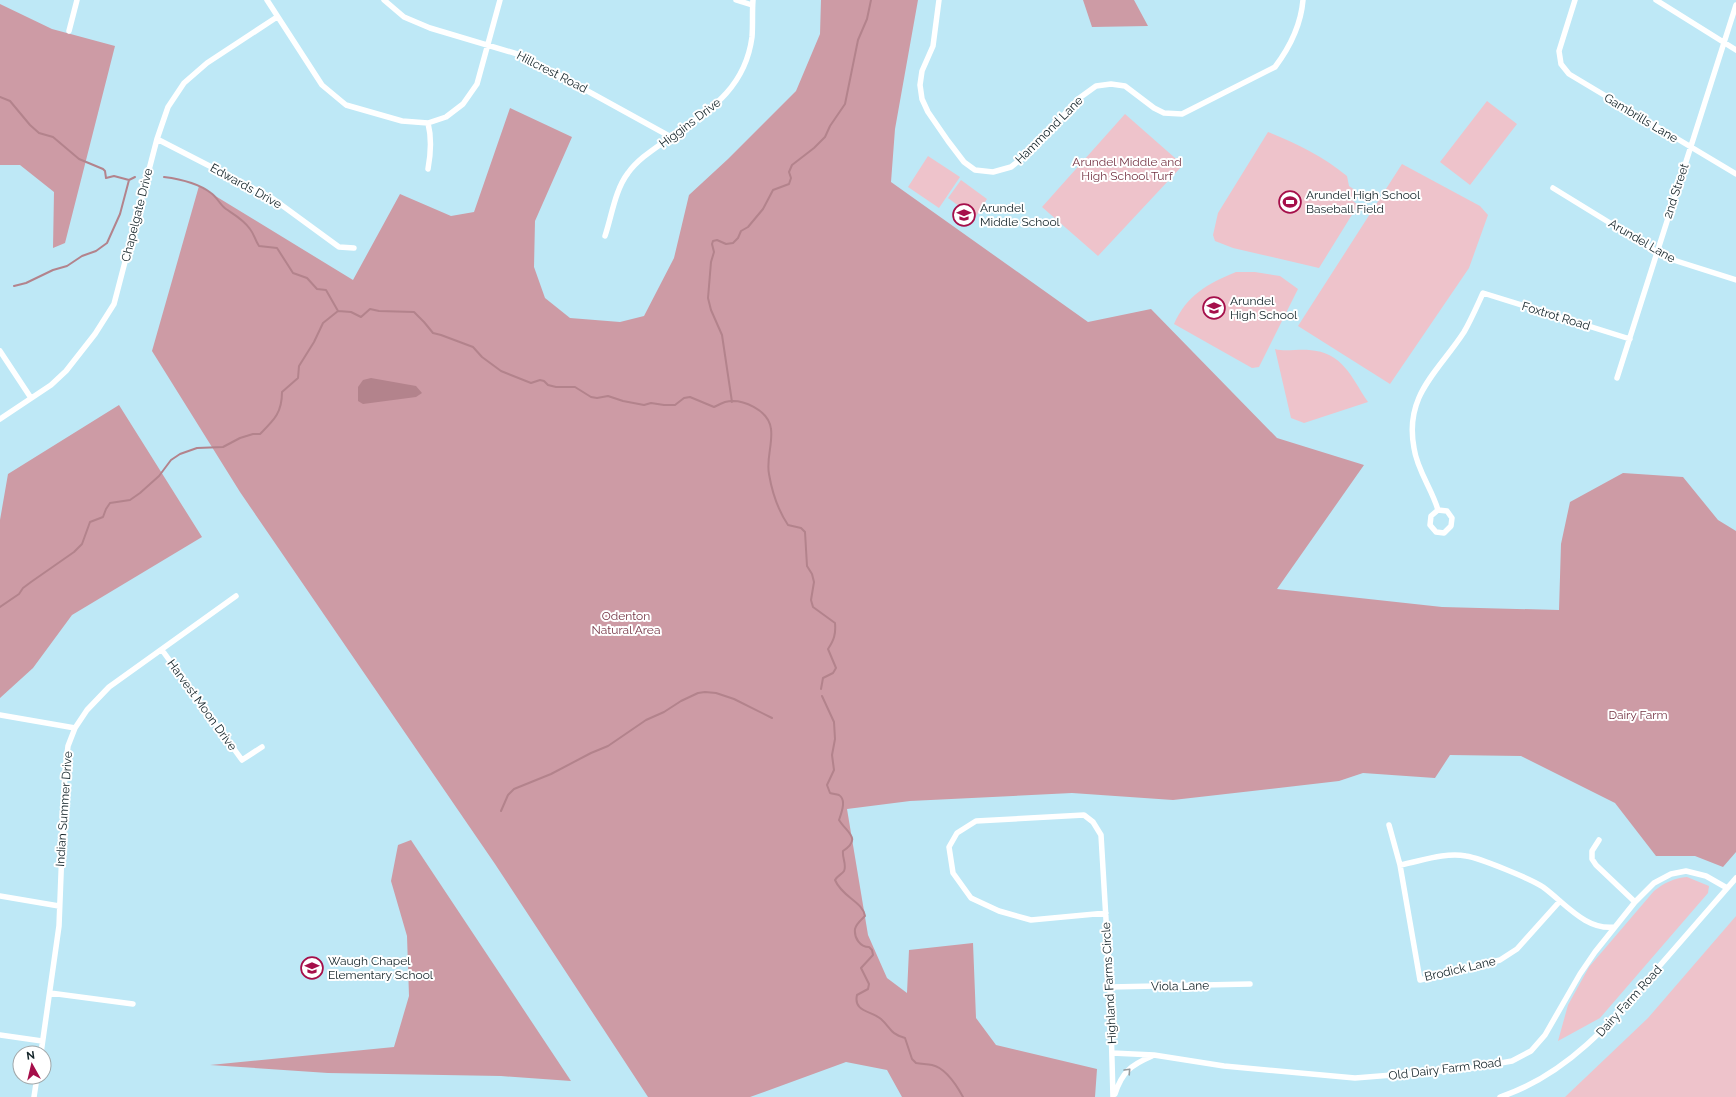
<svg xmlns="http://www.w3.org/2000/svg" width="1736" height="1097" font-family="Raleway,sans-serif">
<rect width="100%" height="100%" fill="#bee8f6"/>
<!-- green -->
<path fill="#eec3cb" d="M1487 101 1517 124 1470 185 1440 162Z
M1125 114 1183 165 1098 256 1042 207Z
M1268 132C1298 144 1322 156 1347 176L1349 186 1355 190V196L1352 200 1358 205 1319 268 1233 248 1215 241 1213 235 1218 213Z
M928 156 960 177 939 208 908 187Z
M1402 164 1480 206 1488 215 1469 268 1390 384 1298 326Z
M961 180 987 199 975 218 948 198Z
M1236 272H1255L1280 276 1298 289 1259 367 1252 368 1174 324C1187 295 1207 284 1236 272Z
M1275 349C1284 352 1298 349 1309 350 1343 352 1351 377 1368 402L1304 423 1291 418Z
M1687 877 1709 886 1708 893 1600 1018 1558 1041 1568 1005 1589 967 1654 891C1664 883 1674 878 1687 877Z
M1736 916V1097H1565L1648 1018Z"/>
<!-- forest -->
<path fill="#cd9ba5" d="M821 0H918L895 129 891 182 1088 322 1151 309 1277 438 1364 465 1277 589 1442 607 1559 610 1561 544 1570 502 1623 473 1683 477 1718 520 1736 531V852L1723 867 1695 856H1656L1615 803 1521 756 1450 755 1435 778 1363 773 1339 781 1173 800 1072 793 910 801 847 809 868 935 887 978 907 993 909 950 973 943 976 1018 996 1045 1097 1069 1095 1097H902L887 1070 846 1062 750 1097H648L495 864 240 492 152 351 199 186 353 280 400 194 451 216 474 212 510 108 572 137 535 221 534 267 545 298 570 318 620 322 644 316 674 258 689 195 728 159 796 91 820 34Z
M1083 0H1134L1148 26 1092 27Z
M0 4 52 29 115 46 65 243 53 248 54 192 20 165H0Z
M119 405 202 537 72 615 33 668 0 698V520L8 474Z
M411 840 571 1081 501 1076 328 1073 210 1065 394 1047 409 996 407 936 391 881 398 845Z"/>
<!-- water -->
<path fill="#b3838c" d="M371 378 416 386 422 393 416 397 363 404 358 401V387L363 380Z"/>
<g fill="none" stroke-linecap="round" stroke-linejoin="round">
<!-- stream -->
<path stroke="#b3838c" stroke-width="2" d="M0 97 10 101 30 125 39 133 53 137 79 159 103 169 105 171 106 178 114 176 129 180 135 177
M164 177C180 179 198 183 211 193 217 197 220 205 226 209 235 215 244 220 250 229 254 234 255 240 259 246L277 248 293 273 307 278 317 289 326 290 338 311 351 312 361 317 370 309 379 311 414 312 424 322 433 333 441 335 473 347 482 357 501 371 531 383 540 380 544 381 548 385 556 387H575L591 397 597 398 608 396 623 401 644 405 651 403 664 405H675L684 398 690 397 714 407C718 405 722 403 725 402 742 398 769 410 771 429 773 444 766 459 769 474 772 492 778 510 788 525L801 528 805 532 807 566 812 574 814 582 811 600 813 607 835 623C836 634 834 640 828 649L836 668 833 673 823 678 821 689
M14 286 26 283 53 270 67 266 82 256 96 251 107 243 120 214 129 180
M732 402 722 335 711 310 708 298 711 262 714 252 712 244 713 241 717 240 726 244 733 243 738 238 741 231 748 227 763 209 773 190 789 184 791 178 789 172 792 165 814 148 825 137 830 126 845 104 858 40 867 19 871 0
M0 607 19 594 23 588 31 582 74 552 82 544 90 522 103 517 106 509 110 503 130 500 140 493 159 476 171 460 180 454 197 448 223 447 240 438 253 434H260C274 420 282 413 282 392L298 378 299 366 314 342 323 323 338 311
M822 696 834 722 835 739 832 755 834 770 827 785 830 793C833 794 836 794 839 795 847 800 841 814 839 820 847 833 862 838 843 851 842 858 847 865 844 871 842 874 837 876 835 880 842 897 863 902 865 916 861 920 856 924 855 929 854 938 860 947 869 947L872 950 873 955 861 968 869 984 868 989 857 995C853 1012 872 1011 881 1019 892 1029 889 1033 905 1038L912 1059 916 1063C922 1064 927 1064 932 1065 946 1068 957 1086 963 1097
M501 811 508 795 514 789 551 774 591 753 608 746 646 720 664 712 681 701 698 693 705 692 716 693 734 699 772 718"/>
<!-- street -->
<path stroke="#fff" stroke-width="5.5" d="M267 0 322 85 346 105 402 121 428 123 446 117 463 104 477 84 500 0
M384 0 404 17 430 28 524 56 671 137
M736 0 752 5
M939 0 933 46 922 71 920 85 922 99 928 112 948 141 964 162 975 170 993 172 1011 167 1030 152 1078 99 1096 86 1111 84 1125 86 1154 108 1164 113 1182 114 1275 67C1290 47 1301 24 1303 0
M1575 0 1559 51 1561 64 1569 74 1736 174
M1656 0 1736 50
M69 31 77 0
M157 139 272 198 339 247 354 248
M428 169C431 153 432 139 428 123
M1553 188 1667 258 1736 280
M605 236C612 215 615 190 628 173 638 159 654 149 668 139 708 111 745 90 752 37 753 24 752 12 753 0
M0 351 31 398
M1617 378 1736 5
M0 419 51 385 66 371 95 334 114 304 157 139 168 107 184 83 207 63 277 17
M1438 510 1447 511 1452 518 1451 526 1444 533 1436 532 1430 525 1431 516 1438 510C1432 489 1417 470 1414 448 1404 395 1438 372 1464 332 1471 320 1477 306 1483 293L1630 339
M162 650 242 760 262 747
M0 715 75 728
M1389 825 1400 865 1420 980 1500 960 1517 949 1560 901
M1599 840 1592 851V859L1596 865 1635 902
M1400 865C1421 861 1445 852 1466 856 1480 858 1531 879 1543 887 1565 903 1586 931 1615 927
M0 896 59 906
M1106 913 1031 920 999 911 971 898 953 873 949 847 957 833 976 821 1084 815 1093 822 1101 835 1110 987 1113 1097
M1110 987 1250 984
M50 993 133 1004
M0 1035 42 1041
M41 1053 59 926 65 772 68 746 75 728 87 710 109 687 236 596
M1112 1053 1154 1055 1224 1066 1355 1078 1467 1069 1512 1061 1531 1051 1545 1035 1580 974 1595 952 1635 902 1654 883 1671 874 1686 871 1706 876 1727 888
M1115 1094C1122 1072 1131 1065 1152 1056
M34 1097 37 1077
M1500 1097C1567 1075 1612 1022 1656 970 1683 939 1709 909 1736 878"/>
</g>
<!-- one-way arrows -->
<defs><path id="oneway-chevron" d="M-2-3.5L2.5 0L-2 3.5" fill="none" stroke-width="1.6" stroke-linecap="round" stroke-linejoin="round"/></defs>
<use stroke="#959c9f" href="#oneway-chevron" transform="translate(1128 1071) rotate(-47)"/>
<!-- icons -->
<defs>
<g id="stadium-ring" transform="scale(1.15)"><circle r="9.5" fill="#fff" stroke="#a50f4a" stroke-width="1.5"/><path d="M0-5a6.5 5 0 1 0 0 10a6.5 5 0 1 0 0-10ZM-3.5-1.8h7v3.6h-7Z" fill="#a50f4a"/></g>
<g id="school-ring" transform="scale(1.15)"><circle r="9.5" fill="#fff" stroke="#a50f4a" stroke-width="1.5"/><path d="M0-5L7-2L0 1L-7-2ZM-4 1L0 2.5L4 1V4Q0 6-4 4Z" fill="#a50f4a"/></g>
</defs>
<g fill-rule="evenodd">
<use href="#stadium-ring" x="1290" y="202"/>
<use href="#school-ring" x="964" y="215"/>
<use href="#school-ring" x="1214" y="308"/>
<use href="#school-ring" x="312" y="968"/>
</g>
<g text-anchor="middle" stroke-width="4" stroke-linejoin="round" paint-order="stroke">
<!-- street labels -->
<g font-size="12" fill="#142429" stroke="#fff">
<text transform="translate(552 72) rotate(27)" y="4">Hillcrest Road</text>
<text transform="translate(1641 118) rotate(31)" y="4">Gambrills Lane</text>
<text transform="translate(690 123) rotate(-37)" y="4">Higgins Drive</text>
<text transform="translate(1049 130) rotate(-45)" y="4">Hammond Lane</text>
<text transform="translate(246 186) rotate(29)" y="4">Edwards Drive</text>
<text transform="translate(1676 191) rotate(-72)" y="4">2nd Street</text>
<text transform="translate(137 215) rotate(-76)" y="4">Chapelgate Drive</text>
<text transform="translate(1642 241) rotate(30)" y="4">Arundel Lane</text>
<text transform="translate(1556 316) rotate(17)" y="4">Foxtrot Road</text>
<text transform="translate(202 705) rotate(54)" y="4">Harvest Moon Drive</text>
<text transform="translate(64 809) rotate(-86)" y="4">Indian Summer Drive</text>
<text transform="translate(1460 969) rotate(-13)" y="4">Brodick Lane</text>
<text transform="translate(1109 983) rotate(-93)" y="4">Highland Farms Circle</text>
<text transform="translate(1180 986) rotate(-1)" y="4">Viola Lane</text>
<text transform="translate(1629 1001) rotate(-48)" y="4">Dairy Farm Road</text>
<text transform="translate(1445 1069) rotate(-7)" y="4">Old Dairy Farm Road</text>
</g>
<!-- park labels -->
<g font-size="12" fill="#763646" stroke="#fff">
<text x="1127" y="166">Arundel Middle and<tspan x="1127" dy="14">High School Turf</tspan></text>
<text x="626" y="620">Odenton<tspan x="626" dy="14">Natural Area</tspan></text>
<text x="1638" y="719">Dairy Farm</text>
</g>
<!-- poi labels -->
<g font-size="12" fill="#142429" stroke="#fff" text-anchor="start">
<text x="1306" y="199">Arundel High School<tspan x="1306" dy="14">Baseball Field</tspan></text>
<text x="980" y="212">Arundel<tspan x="980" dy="14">Middle School</tspan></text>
<text x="1230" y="305">Arundel<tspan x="1230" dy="14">High School</tspan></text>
<text x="328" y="965">Waugh Chapel<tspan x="328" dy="14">Elementary School</tspan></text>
</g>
</g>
<!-- north arrow -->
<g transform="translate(32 1065) rotate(352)"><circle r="19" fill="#ffffff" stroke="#a1a7a9"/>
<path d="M0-3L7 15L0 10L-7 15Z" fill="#a50f4a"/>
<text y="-6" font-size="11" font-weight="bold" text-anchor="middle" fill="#142429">N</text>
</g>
</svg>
